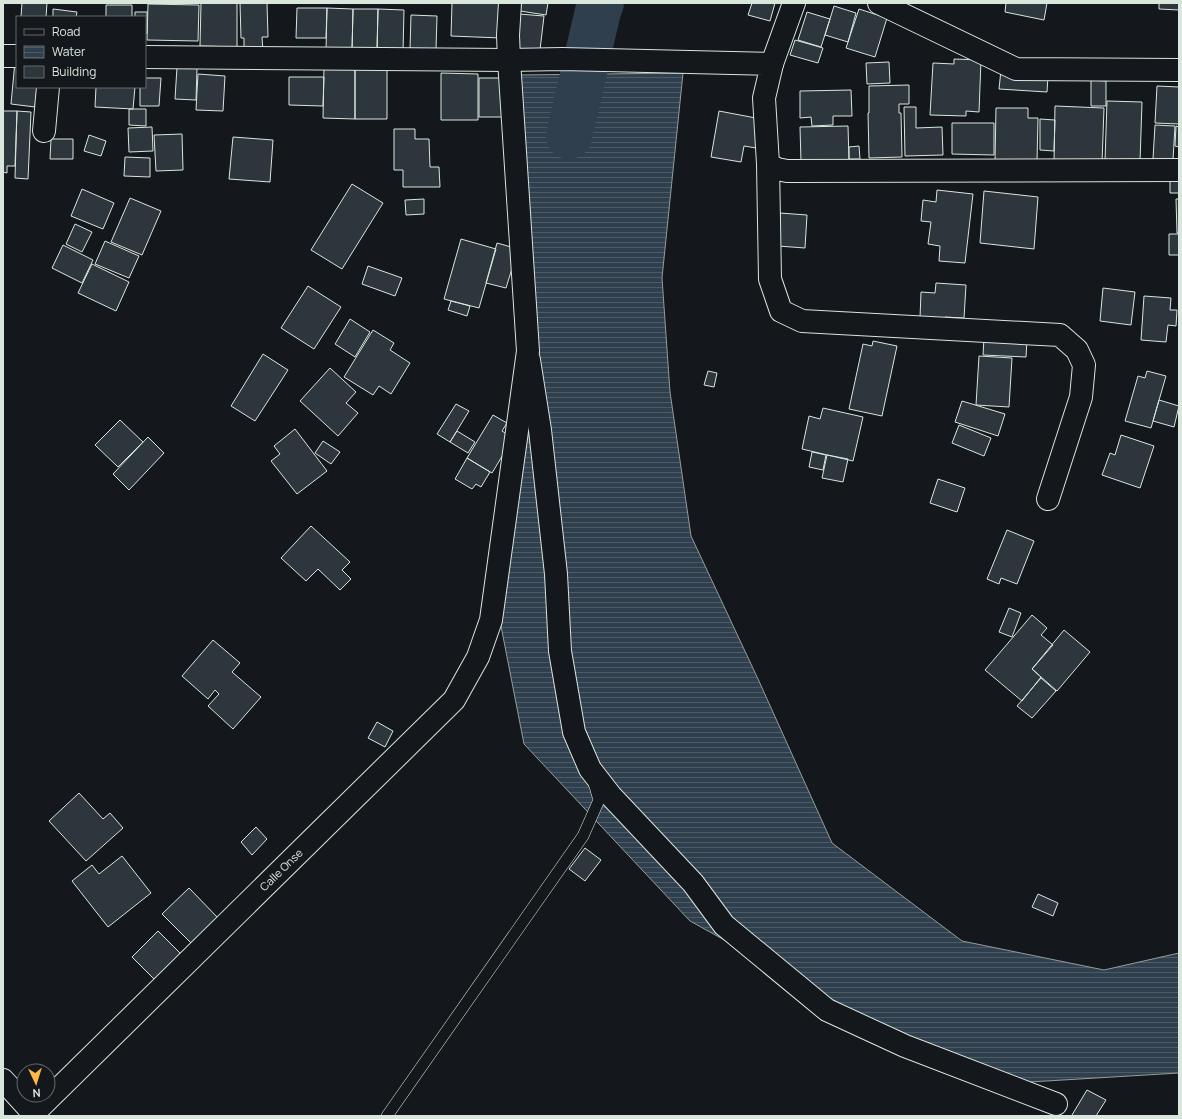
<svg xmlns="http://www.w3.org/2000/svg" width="1182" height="1119" font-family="Manrope,sans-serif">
<defs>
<pattern id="water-rules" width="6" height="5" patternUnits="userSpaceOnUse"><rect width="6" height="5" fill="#2f3f4d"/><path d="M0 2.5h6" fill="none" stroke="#4c5b66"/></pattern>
</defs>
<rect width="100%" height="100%" fill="#14181c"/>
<!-- water -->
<path fill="url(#water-rules)" stroke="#939e99" d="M683 73 662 278 670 392 691 536 758 679 832 843 962 941 1104 970 1179 953V1073L1013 1083 884 1028 690 921 524 744 501 626 515 496 537 349 519 75Z"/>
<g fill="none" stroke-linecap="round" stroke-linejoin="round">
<!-- river -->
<path stroke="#2f3f4d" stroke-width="46" d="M569 136 598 11 601 3"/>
</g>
<!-- building -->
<path fill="#2c363c" stroke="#d8e6dc" d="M22 3H47L46 17H21Z
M201 3H237V47L200 46Z
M240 3H267L268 37H262L263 52 244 53V38H241Z
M452 3H502L501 38 451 36Z
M521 3H548L546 15 520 11Z
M752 3H775L770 21 748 15Z
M1006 3H1047L1044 20 1005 12Z
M1159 3H1179V10L1159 9Z
M148 4 199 5 198 41 147 40Z
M106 5H132V17H106Z
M834 6 856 13 848 42 825 35Z
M297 8H327L326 38H296Z
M327 8 353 9 352 51 326 50Z
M53 9 77 12 76 17H53Z
M353 9H378L377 51H352Z
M378 9 404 10 403 52 377 51Z
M859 9 887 18 875 57 846 48Z
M135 12H147V33H145V17H135Z
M807 12 830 19 821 47 798 40Z
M519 14 544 16 540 50 515 48Z
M411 15 437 16 436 49H410Z
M795 40 823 48 818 63 790 55Z
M954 59 981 60 979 112 966 111V116L930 115 933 63 954 64Z
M15 61H17V87H37L35 107 11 104Z
M889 62 890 83 867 84 866 63Z
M324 66H355V119L323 118Z
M355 66 387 67V119H355Z
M177 67 197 68 196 100 175 99Z
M1001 70 1048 76 1047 92 999 89Z
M441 73 478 74V120H441Z
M198 74 225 76 223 111 196 110Z
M289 77H324L323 106 289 105Z
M145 78H161L159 106H140V87H145Z
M479 78H502V117H479Z
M1091 80 1106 81V106H1091Z
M909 85V104H899V113H901L902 157 869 158 868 113H869V86Z
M1157 86 1179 87V124L1155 123Z
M96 87H135L133 109 95 107Z
M851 90 852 116H833V125L812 126 811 117 800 118V91Z
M1107 101 1142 102 1140 162 1105 161Z
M1055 106 1104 108 1102 163 1054 162Z
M904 107H916V128L942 127 943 155 905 156Z
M996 108H1028V118H1038L1037 161H995Z
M129 109H146V126L129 125Z
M3 111H17L15 166H7V173L3 172Z
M17 111 31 112 28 179 15 178Z
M719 111 761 119 756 148 744 146 741 162 711 157Z
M1040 119 1055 120 1054 151 1040 150Z
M952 123H994V155L952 154Z
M1155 125 1175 126 1173 160 1153 159Z
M848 126 849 161 801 162 800 127Z
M1176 126 1179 127V147L1175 146Z
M152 127 153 151 129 152 128 128Z
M394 129H415V139H429L430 167H439L440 187H403V170H394Z
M182 134 183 170 156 171 154 135Z
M89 135 106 141 101 156 84 151Z
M233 137 273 140 270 182 229 179Z
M51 139H73V159H50Z
M859 146 860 159H849V147Z
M125 157 150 158V177L124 176Z
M1170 175H1179V193H1170Z
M352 184 383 203 342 269 311 250Z
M82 189 114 203 103 229 71 216Z
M937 190 973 194 965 263 939 261 940 246 928 244 931 222 921 221 923 200 936 202Z
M984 191 1038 197 1034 249 980 243Z
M130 198 161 211 142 255 111 242Z
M424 199V214L406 215 405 200Z
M1176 199H1179V233H1177Z
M780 213 807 215 805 248 778 246Z
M75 224 92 232 82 252 66 244Z
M1169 234H1179V255H1169Z
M461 239 496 249 479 308 444 299Z
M105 241 139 256 129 278 95 264Z
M497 243 518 249 506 288 486 283Z
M63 245 93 260 82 283 52 268Z
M92 264 129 282 116 311 78 293Z
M368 266 402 278 395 296 362 284Z
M936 283 966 285 964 318 945 317V319L920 318 921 292 935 293Z
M308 286 341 307 314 349 281 328Z
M1103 288 1135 292 1131 325 1100 321Z
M1144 296 1171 298 1170 310H1177L1176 326 1168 325 1166 342 1141 340Z
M451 301 470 306 467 316 448 310Z
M350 319 370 332 355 357 335 344Z
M373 330 394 343 390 350 410 363 391 394 379 386 373 395 344 377Z
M984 338 1027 340 1026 357 983 355Z
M873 341 897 346 882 416 849 409 863 344 872 346Z
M263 354 288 370 255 421 231 406Z
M979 356 1012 358 1009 407 976 405Z
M330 368 356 392 346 403 358 413 338 436 300 401Z
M708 371 717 373 714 387 704 385Z
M1147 371 1166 376 1151 428 1125 421 1138 376 1145 378Z
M1159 400 1179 406 1174 427 1153 421Z
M962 401 1005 414 998 436 955 422Z
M456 404 469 411 450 442 437 434Z
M823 408 863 417 853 461 802 449 809 416 820 419Z
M493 415 507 423 502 431 513 438 492 473 467 458Z
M120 420 143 442 118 467 95 445Z
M959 425 991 438 984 456 952 443Z
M295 429 327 471 297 494 271 461 280 454 274 446Z
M457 431 475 442 468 453 450 442Z
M1121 435 1154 446 1140 488 1102 475 1110 453 1115 455Z
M148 437 164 453 129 490 113 474Z
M323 441 340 452 331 464 315 453Z
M812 452 826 455 823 470 809 467Z
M827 455 848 459 843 482 822 478Z
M467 458 490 472 481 487 476 484 472 489 455 479Z
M938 479 965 488 957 512 930 503Z
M311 526 350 562 342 570 351 579 340 590 318 569 306 581 281 558Z
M1007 530 1034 541 1017 584 1001 578 999 584 987 579Z
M1009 608 1021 613 1012 637 999 632Z
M1032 615 1047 628 1041 635 1053 645 1032 669 1041 677 1022 701 985 670Z
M1064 630 1090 652 1057 691 1032 669Z
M213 640 240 663 232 672 261 697 233 729 208 706 219 694 215 690 208 699 182 676Z
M1041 678 1056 691 1032 718 1017 706Z
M377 722 393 731 385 747 368 738Z
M79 793 103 819 110 813 123 828 86 861 49 821Z
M256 827 267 839 252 855 241 842Z
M585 848 601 860 585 881 569 869Z
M122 856 151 893 108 927 72 881 92 865 99 874Z
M189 888 220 920 194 946 162 914Z
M1038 894 1058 903 1053 916 1032 907Z
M158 931 181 954 155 980 132 957Z
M1087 1090 1106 1100 1096 1116H1074L1072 1115Z"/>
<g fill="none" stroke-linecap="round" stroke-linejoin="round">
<!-- service casing -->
<g stroke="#d8e6dc" stroke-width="12">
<path id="service" d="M387 1116 583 836 599 800 594 783"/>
</g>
<!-- minor casing -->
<g stroke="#d8e6dc" stroke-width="24">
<path id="minor" d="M879 3 1016 69 1179 70
M3 56H17
M145 57 509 60 562 59 772 64 764 98 768 164 770 279 781 311 802 321 1060 335 1077 350 1084 365 1081 397 1048 499
M44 131 48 87
M768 164 777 169 787 171 1179 170
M529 360 540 430 556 574 560 651 574 732 590 769 611 796 693 883 724 925 827 1010 905 1046 1056 1104
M3 1080 33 1113"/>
</g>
<!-- tertiary casing -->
<g stroke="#d8e6dc" stroke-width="24">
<g id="tertiary">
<path d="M772 64 794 3"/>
<path id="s1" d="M31 1116 454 700 478 657 491 620 528 351 509 60 508 35 510 3"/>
</g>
</g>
<!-- service -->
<use href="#service" stroke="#14181c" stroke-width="11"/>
<!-- minor -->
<use href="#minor" stroke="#14181c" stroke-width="22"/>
<!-- tertiary -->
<use href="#tertiary" stroke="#14181c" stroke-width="22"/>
</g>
<g text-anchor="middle" stroke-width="3" stroke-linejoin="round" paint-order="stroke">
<!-- street labels -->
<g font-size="11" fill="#d8e6dc" stroke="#14181c">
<text dy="4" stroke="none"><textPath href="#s1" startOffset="351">Calle Onse</textPath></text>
</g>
</g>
<!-- border -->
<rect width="1182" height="1119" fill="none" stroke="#d8e6dc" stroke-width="8"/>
<!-- legend -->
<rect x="16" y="16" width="130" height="72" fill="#14181c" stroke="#626a69"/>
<rect x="24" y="29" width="20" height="6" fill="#14181c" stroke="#626a69"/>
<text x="52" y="36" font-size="12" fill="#d8e6dc">Road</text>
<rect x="24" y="46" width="20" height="12" fill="url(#water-rules)" stroke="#626a69"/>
<text x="52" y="56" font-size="12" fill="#d8e6dc">Water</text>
<rect x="24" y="66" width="20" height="12" fill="#2c363c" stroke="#626a69"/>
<text x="52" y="76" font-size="12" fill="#d8e6dc">Building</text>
<!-- north arrow -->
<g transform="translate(36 1083) rotate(176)"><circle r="19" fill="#14181c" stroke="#626a69"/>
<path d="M0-3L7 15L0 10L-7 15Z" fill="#ffb74d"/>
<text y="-6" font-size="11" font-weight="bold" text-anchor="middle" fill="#d8e6dc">N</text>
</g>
</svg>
